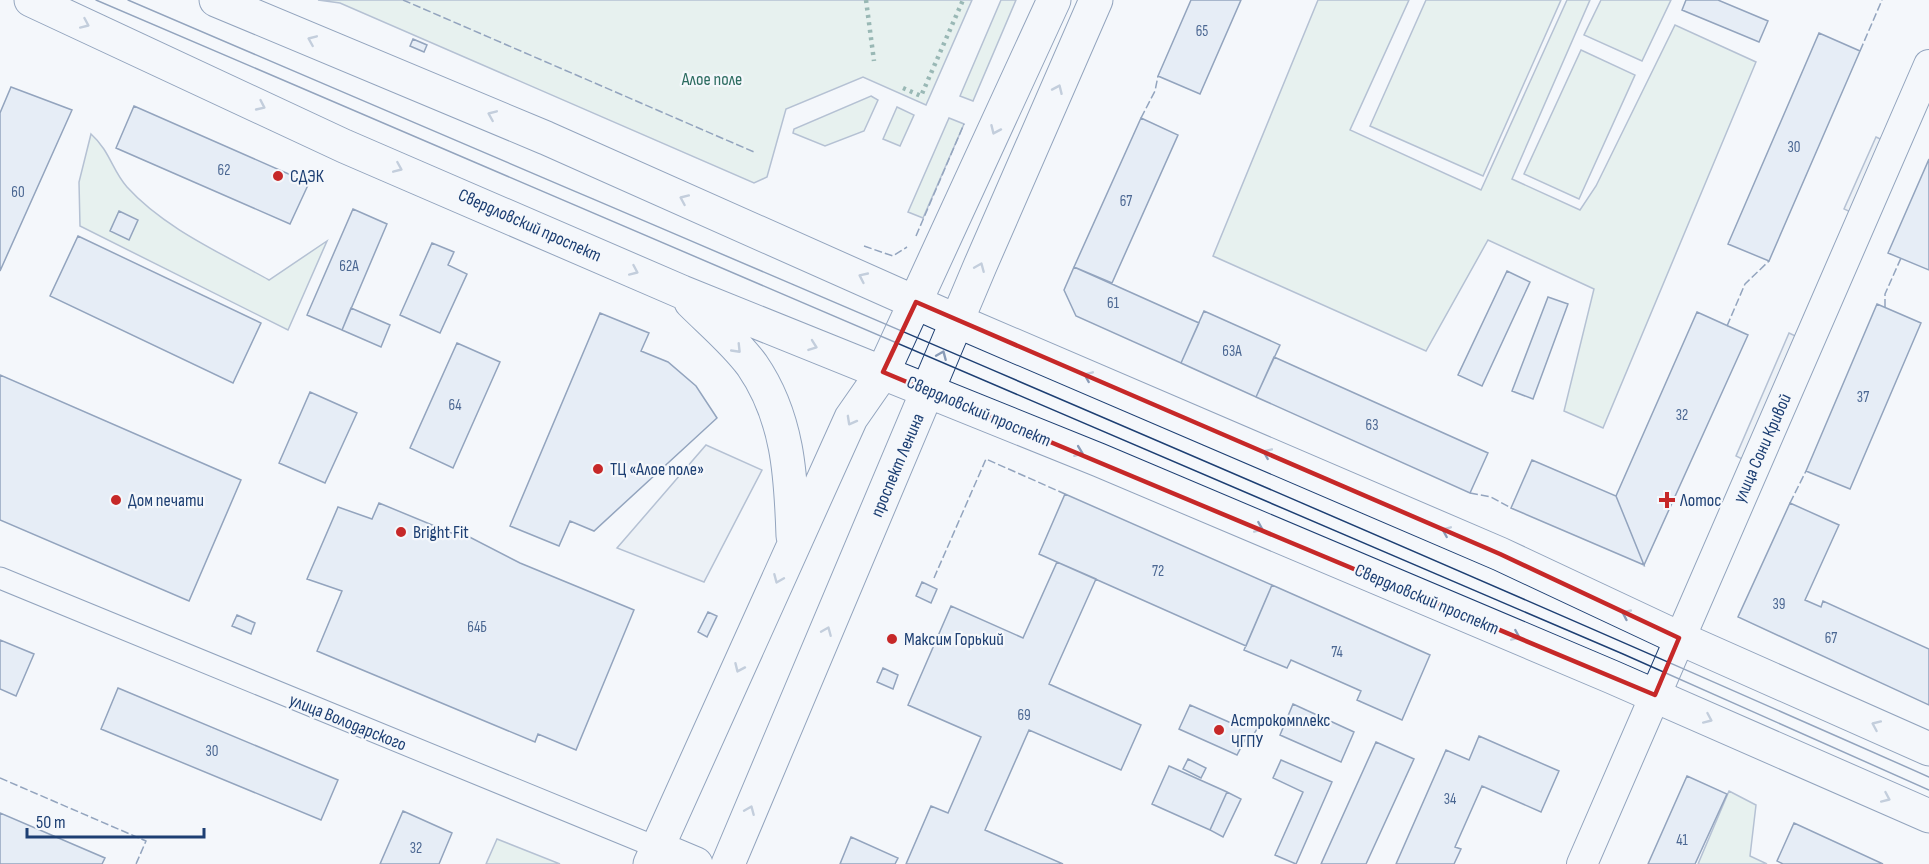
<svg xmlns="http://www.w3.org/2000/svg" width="1929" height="864" font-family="'Sofia Sans Condensed',sans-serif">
<rect width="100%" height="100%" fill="#f4f7fb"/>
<!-- green -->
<path fill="#d7e8df" stroke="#687fa3" stroke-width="1.5" d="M318 0H972L926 105 863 77 786 109 767 177 754 183 340 3Z
M1001 0H1016L973 101 960 96Z
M1318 0H1409L1350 130 1481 190 1567 0H1590L1512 179 1580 210 1596 186 1675 25 1756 62 1603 428 1564 411 1594 289 1488 240 1426 351 1213 256Z
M1426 0H1561L1483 176 1370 126Z
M1601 0H1671L1642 61 1584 35Z
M1581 50 1635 75 1579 199 1524 174Z
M871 96 878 100 864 131 825 146 793 133 794 129Z
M897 107 914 115 900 146 883 139Z
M949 118 964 124 923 218 908 212Z
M91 134C110 151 112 170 127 187 164 228 221 253 269 280L327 241 288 330 80 226 79 182Z
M1729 791 1756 805 1750 856 1767 864H1698Z
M497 839 560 864H486Z"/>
<!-- parking -->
<path fill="#e3e8f0" stroke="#687fa3" stroke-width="1.5" d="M1876 137 1889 143 1857 215 1844 209Z
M1789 333 1804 340 1750 463 1736 456Z
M706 445 762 470 704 582 617 548Z"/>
<!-- building -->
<path fill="#d5e0f0" stroke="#1d3f73" stroke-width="1.5" d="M1191 0H1241L1200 94 1158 76Z
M1686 0H1718L1768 21 1759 42 1682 10Z
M1819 33 1860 51 1769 261 1728 244Z
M413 39 427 45 424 52 410 46Z
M11 87 72 110 0 271V113Z
M134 106 309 183 290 224 116 148Z
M1141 118 1178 135 1112 283 1074 267Z
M1929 159V270L1888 253Z
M353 209 387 224 342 330 307 315Z
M119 211 138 220 129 240 110 231Z
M78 236 261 323 233 383 50 296Z
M432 243 454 252 448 265 467 274 440 333 400 315Z
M1074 267 1199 323 1181 363 1076 316 1064 290Z
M1507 271 1530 282 1482 386 1458 375Z
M1548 297 1568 304 1533 399 1512 391Z
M1877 304 1921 323 1850 489 1806 471Z
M351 308 390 325 381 347 342 330Z
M1204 311 1280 345 1256 397 1181 363Z
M1697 312 1748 335 1644 565 1616 496Z
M600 313 649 333 641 351 668 362 696 386 717 418 594 531 570 521 559 546 510 526Z
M457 343 500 362 453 468 410 448Z
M1274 357 1488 453 1470 493 1256 397Z
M0 375 241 480 189 601 0 520Z
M310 392 357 413 325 483 279 463Z
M1532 460 1616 496 1644 565 1511 508Z
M1065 494 1272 585 1246 646 1039 554Z
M379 503 454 534 456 530 520 563 634 610 576 750 538 734 535 742 317 651 342 591 307 579 338 507 372 519Z
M1790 503 1839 525 1805 600 1821 607 1823 601 1929 649V705L1738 617Z
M1057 562 1096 579 1049 684 1141 725 1121 770 1029 730 985 830 1063 864H906L931 806 948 813 981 737 908 705 951 606 1023 638Z
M922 582 937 589 931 603 916 596Z
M1272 585 1430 655 1402 720 1357 700 1361 691 1291 660 1287 668 1244 650Z
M708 612 717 616 707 637 698 632Z
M237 615 255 623 251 634 232 626Z
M0 640 34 654 16 696 0 689Z
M883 668 898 675 893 689 877 682Z
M118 688 338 780 321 820 101 729Z
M1293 704 1354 732 1341 762 1280 735Z
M1190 705 1238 726 1243 718H1250L1255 721 1257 729 1254 734 1247 736 1237 755 1179 729Z
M1479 736 1559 771 1541 812 1482 786 1455 847 1461 849 1454 864H1396L1446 750 1469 760Z
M1376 742 1414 759 1366 864H1321Z
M1188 759 1206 768 1201 778 1183 769Z
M1281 760 1332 782 1296 864 1275 855 1303 792 1273 778Z
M1169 766 1227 792 1210 830 1152 804Z
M1687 776 1727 794 1695 864H1648Z
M1227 792 1241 799 1223 837 1210 830Z
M403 811 452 833 439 864H380Z
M0 813 105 858 102 864H0Z
M1794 823 1883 864H1783L1777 861Z
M851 837 898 858 895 864H840Z"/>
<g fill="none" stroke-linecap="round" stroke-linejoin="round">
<!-- street casing -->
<g stroke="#1d3f73" stroke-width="23">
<path id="street" d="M0 578 658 848"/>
</g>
<!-- secondary casing -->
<g stroke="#1d3f73" stroke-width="32">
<path id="secondary" d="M1582 864 1929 65"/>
</g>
<!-- primary casing -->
<g stroke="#1d3f73" stroke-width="35">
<path id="primary" d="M31 0 344 146 682 292 1099 460 1612 677 1929 816
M216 0 546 138 957 321 1500 554 1679 638 1929 749
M691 302C711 322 735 342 752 365 788 417 791 475 793 536
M658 848 696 864
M650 864 851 418 883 372 1054 0
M728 864 980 266 1096 0"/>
</g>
<!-- street -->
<use href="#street" stroke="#f4f7fb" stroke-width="21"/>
<!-- secondary -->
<use href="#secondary" stroke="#f4f7fb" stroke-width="30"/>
<!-- primary -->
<use href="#primary" stroke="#f4f7fb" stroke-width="33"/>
<!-- tram -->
<path stroke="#1d3f73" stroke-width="1.5" d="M96 0 1623 654 1929 790
M128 0C729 258 1331 512 1929 777"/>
<!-- hedge -->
<path stroke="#2c6c60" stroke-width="4.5" stroke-dasharray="3 4.5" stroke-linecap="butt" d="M866 0 874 61
M903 88 921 96 963 0"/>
<!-- fence -->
<path stroke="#1d3f73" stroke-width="1.5" stroke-dasharray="8 3" stroke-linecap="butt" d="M403 0 754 152
M1860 51 1882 0
M1141 118 1155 91 1158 76
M916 236 964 124
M864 246 893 256 907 247
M1885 307V294L1901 258
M1727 326 1745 284 1769 261
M1470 493 1491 497 1511 508
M1790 503 1806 471
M934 578 986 459 1065 494
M0 778 146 841 136 864"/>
</g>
<!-- one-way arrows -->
<defs><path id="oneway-chevron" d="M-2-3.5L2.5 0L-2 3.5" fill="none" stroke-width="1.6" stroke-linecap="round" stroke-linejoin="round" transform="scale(1.5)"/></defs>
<g stroke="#889bb7">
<use href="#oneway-chevron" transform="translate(85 24) rotate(24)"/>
<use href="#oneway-chevron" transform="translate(312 40) rotate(-157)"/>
<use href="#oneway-chevron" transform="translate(1058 89) rotate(-66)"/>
<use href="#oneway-chevron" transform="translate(261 106) rotate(25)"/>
<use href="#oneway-chevron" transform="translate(492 115) rotate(-157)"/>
<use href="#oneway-chevron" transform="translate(995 130) rotate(114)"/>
<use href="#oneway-chevron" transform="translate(398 168) rotate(23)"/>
<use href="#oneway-chevron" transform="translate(684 199) rotate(-156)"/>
<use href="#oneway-chevron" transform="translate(980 267) rotate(-67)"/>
<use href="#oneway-chevron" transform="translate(634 271) rotate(24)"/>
<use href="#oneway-chevron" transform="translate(863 277) rotate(-155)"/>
<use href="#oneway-chevron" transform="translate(813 346) rotate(20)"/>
<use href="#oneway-chevron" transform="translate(737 349) rotate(46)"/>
<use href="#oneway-chevron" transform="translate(942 355) rotate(-67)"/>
<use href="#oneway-chevron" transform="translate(1088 376) rotate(-157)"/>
<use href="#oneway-chevron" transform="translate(851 421) rotate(119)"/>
<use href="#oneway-chevron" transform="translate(1079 452) rotate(21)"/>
<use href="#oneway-chevron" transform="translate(1267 453) rotate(-157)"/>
<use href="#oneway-chevron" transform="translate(1259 528) rotate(23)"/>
<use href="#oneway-chevron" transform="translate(1446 531) rotate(-157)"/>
<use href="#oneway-chevron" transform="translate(778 579) rotate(113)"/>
<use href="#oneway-chevron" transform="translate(1626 614) rotate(-155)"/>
<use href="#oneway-chevron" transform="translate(827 631) rotate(-67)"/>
<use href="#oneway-chevron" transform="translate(1516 636) rotate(23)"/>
<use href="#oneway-chevron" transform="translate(739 668) rotate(114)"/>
<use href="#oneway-chevron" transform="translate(1708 719) rotate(24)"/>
<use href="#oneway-chevron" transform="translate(1876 725) rotate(-156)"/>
<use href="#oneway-chevron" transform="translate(1886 798) rotate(24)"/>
<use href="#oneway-chevron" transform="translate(750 810) rotate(-67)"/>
</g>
<!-- marked area -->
<path d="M0 0H1929V864H0ZM916 302 1500 554 1679 638 1655 695 883 372Z" fill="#f4f7fb" fill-opacity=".55" fill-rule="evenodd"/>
<path fill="none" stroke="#c62828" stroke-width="4.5" stroke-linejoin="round" d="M916 302 1500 554 1679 638 1655 695 883 372Z"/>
<!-- markers -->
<g fill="#c62828" stroke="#f4f7fb" stroke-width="2">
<circle cx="278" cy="176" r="6"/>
<circle cx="598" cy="469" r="6"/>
<circle cx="116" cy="500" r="6"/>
<path d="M1664 491h6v6h6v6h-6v6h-6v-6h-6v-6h6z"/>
<circle cx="401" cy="532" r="6"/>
<circle cx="892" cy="639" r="6"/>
<circle cx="1219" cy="730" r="6"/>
</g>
<g text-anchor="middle" stroke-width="4.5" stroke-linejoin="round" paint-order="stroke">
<!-- number labels -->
<g font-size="15" fill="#4b6792">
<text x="1202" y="36">65</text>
<text x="1794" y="152">30</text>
<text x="224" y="175">62</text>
<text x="18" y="197">60</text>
<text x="1126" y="206">67</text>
<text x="349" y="271">62А</text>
<text x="1113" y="308">61</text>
<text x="1232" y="356">63А</text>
<text x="1863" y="402">37</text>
<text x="455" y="410">64</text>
<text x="1682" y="420">32</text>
<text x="1372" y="430">63</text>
<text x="1158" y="576">72</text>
<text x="1779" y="609">39</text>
<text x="477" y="632">64Б</text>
<text x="1831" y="643">67</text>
<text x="1337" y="657">74</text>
<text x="1024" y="720">69</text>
<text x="212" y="756">30</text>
<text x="1450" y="804">34</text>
<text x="1682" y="845">41</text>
<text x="416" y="853">32</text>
</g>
<!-- park labels -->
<g font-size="18" fill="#2c6c60" stroke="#f4f7fb">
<text x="712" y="85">Алое поле</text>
</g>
<!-- poi labels -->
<g font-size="18" fill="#1d3f73" stroke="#f4f7fb" text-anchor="start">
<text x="290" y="182">СДЭК</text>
<text x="610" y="475">ТЦ «Алое поле»</text>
<text x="128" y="506">Дом печати</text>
<text x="1680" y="506">Лотос</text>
<text x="413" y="538">Bright Fit</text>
<text x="904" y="645">Максим Горький</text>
<text x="1231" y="726">Астрокомплекс<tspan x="1231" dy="21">ЧГПУ</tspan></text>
</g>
<!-- street labels -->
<g font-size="18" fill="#1d3f73" stroke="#f4f7fb">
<text transform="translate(530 225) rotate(24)" y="6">Свердловский проспект</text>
<text transform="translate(979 411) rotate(23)" y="6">Свердловский проспект</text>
<text transform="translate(1762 448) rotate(-66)" y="6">улица Сони Кривой</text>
<text transform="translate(897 465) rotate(-67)" y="6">проспект Ленина</text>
<text transform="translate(1427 599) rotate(23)" y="6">Свердловский проспект</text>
<text transform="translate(348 722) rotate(22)" y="6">улица Володарского</text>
</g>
</g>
<!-- scale -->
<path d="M27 828v9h177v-9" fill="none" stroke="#1d3f73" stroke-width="3"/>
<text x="36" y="828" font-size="18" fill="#1d3f73" stroke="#f4f7fb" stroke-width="4.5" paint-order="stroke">50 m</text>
</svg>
